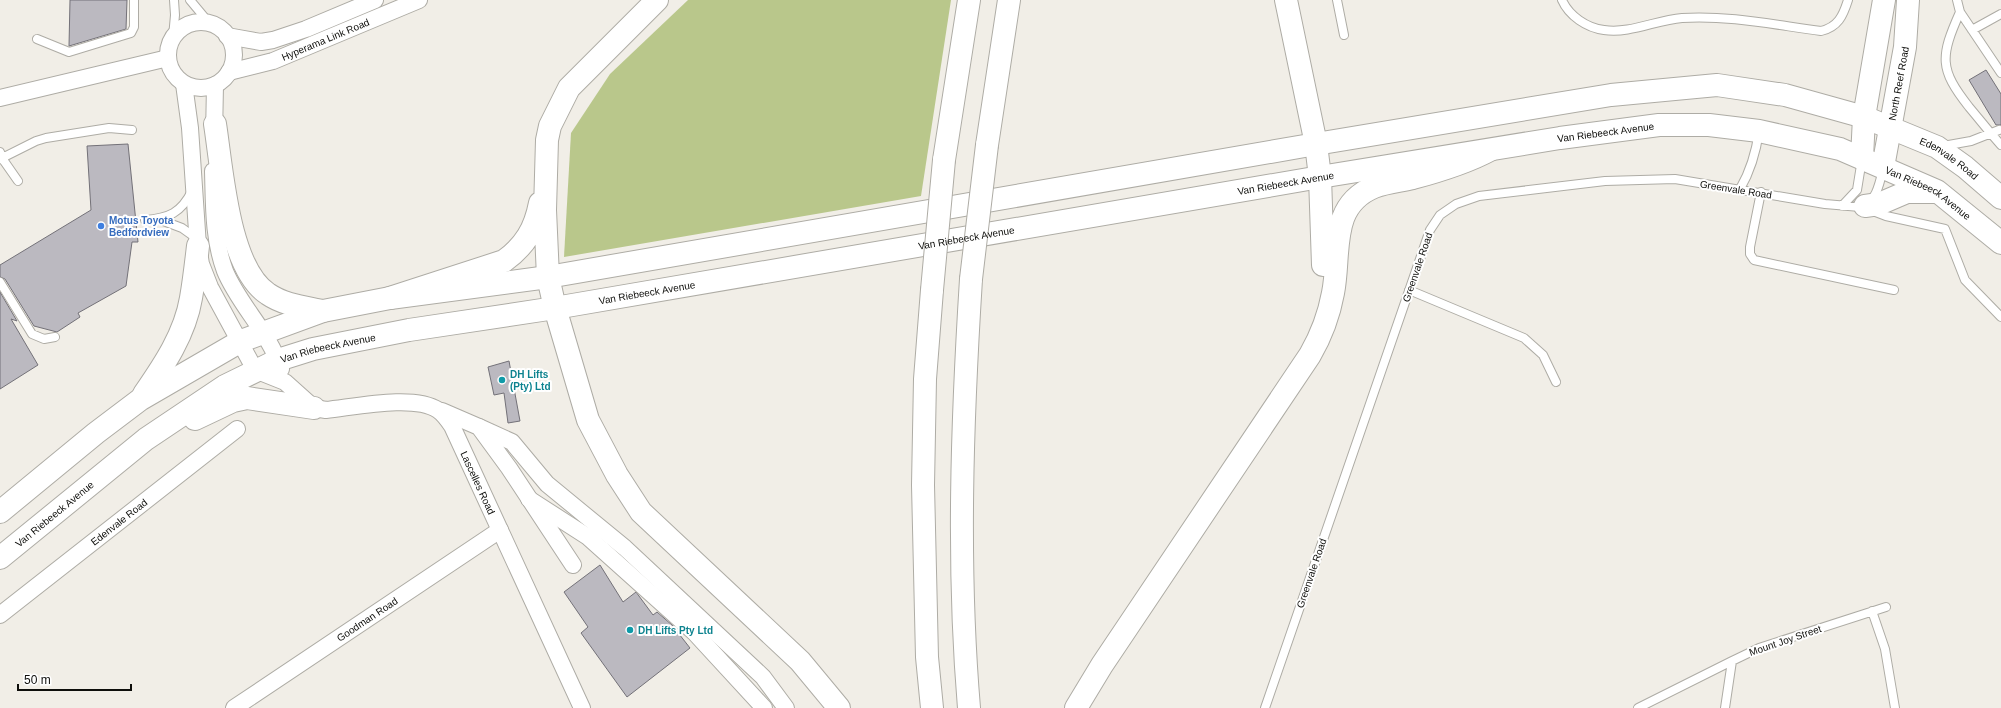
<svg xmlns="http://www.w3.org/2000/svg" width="2001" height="708" font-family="Arial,sans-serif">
<rect width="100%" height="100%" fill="#f1eee7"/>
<!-- green -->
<path fill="#b9c78b" d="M688 0H951L921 196 564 257 571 133 610 74Z"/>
<!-- building -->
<path fill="#bbb9c0" stroke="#737178" d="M70 0H127L126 29 69 46Z
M1986 70 2001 94V125H1996L1969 80Z
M128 144 138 242H132L126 286 78 313 80 317 57 332 34 326 5 279 0 277V265L91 210 87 146Z
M0 292 17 321 11 319 38 365 0 389Z
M509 361 520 421 508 423 504 393 494 395 488 367Z
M600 565 623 602 636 592 653 615 657 612 672 625 690 648 627 697 581 633 588 627 564 592Z"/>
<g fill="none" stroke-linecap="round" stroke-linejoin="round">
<!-- service casing -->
<g stroke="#aeaca5" stroke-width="10">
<path id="service" d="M190 0 210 24
M1337 0 1344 35
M1562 0C1569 16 1587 28 1604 30 1630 34 1656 20 1682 18 1728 15 1775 25 1821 31 1838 27 1843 16 1848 0
M1957 0 1960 12 2001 73
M1960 12C1940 57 1939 69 1969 107 1980 120 1990 133 2001 145
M1972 30 2001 14
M173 37 175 15 174 0
M37 39 69 52 131 33 134 27V0
M1943 146 1971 141 1999 130
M0 152 2 158 36 141 46 138 109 128 132 130
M0 159 2 158 18 181
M1740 189C1751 170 1756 153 1759 131
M1761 192 1750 247V254L1754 260 1894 290
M1842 206 1857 190 1862 159
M1873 211 1886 216 1945 229 1965 280 2001 317
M158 219 182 228 196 238
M145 220C169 218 181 213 192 191
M0 282 32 334 44 339 55 337
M1409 290 1524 338 1543 355 1556 382
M1872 611 1885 649 1895 708
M1265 708 1430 230 1440 215 1456 204 1479 196 1605 181 1675 179 1825 204 1860 207C1876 204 1880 182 1883 169
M1638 708 1732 661
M1725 708 1732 661 1759 648 1886 607"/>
</g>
<!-- minor casing -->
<g stroke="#aeaca5" stroke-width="18">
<g id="minor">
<circle cx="201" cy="55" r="33"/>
<path d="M227 36 261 42 273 40 306 29 375 0"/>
<path id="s1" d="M229 72 273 61 419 0"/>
<path id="s2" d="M184 84 190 128 198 246 201 264 210 287 255 370 285 382 314 408 326 410C355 407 414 394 438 410 444 414 448 420 452 426L582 708"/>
<path d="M0 98 168 58"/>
<path d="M214 136 215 85"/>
<path d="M213 171C214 204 213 239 225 271 239 305 269 332 281 369"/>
<path d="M442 411 479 427 509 468 573 565"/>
<path d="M479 427 512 442 547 484 625 548 763 677 786 708"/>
<path d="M529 499 588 537 694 632 764 708"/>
<path id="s3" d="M0 615 237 429"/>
<path id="s4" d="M234 708 500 530"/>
</g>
</g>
<!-- secondary casing -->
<g stroke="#aeaca5" stroke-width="24">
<g id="secondary">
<path d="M1862 158 1864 117 1884 0"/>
<path id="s5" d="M1883 167 1905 47 1908 0"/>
</g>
</g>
<!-- primary casing -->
<g stroke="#aeaca5" stroke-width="24">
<g id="primary">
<path d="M215 124C222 168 228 268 268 294 284 305 304 307 323 311"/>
<path d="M1865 206 1879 204 1907 192H1934"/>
<path d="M144 394C164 365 185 334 191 298 194 281 196 263 198 246"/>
<path d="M195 419 233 401 247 398 314 408"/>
<path id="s6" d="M0 512 96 433 141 399 241 341 323 311 390 298 548 277 1316 144 1611 95 1717 85 1785 95 1864 117 1937 147 1965 167 2001 198"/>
<path id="s7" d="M0 558 146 439 225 386 278 360 313 349 409 330 555 308 1320 177 1560 138 1659 125H1709L1759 131 1840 149 1937 191 2001 243"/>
</g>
</g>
<!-- motorway casing -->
<g stroke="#aeaca5" stroke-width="24">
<path id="motorway" d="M657 0 569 88 550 126 547 140 545 210 548 277 555 308 588 420 617 475 641 512 800 661 839 708
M1286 0 1316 144 1320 177 1323 265
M987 145 1009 0
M944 160 969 0
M390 298 504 261C525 246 535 229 540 203
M932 708 927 657 923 485 925 379 932 290
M969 708C957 565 962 422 971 279
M1076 708 1102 665 1310 355C1321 336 1329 315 1333 293 1341 254 1328 206 1374 187 1386 182 1400 181 1413 178 1439 171 1466 163 1490 150"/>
</g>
<!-- service -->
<use href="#service" stroke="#fff" stroke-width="8"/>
<!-- minor -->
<use href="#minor" stroke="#fff" stroke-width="16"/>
<!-- secondary -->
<use href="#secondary" stroke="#fff" stroke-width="22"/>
<!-- primary -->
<use href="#primary" stroke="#fff" stroke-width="22"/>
<!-- motorway -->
<use href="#motorway" stroke="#fff" stroke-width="22"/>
<!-- motorway-bridge casing -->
<g stroke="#aeaca5" stroke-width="24" stroke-linecap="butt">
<path id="motorway-bridge" d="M971 279 987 145
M932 290 944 160"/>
</g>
<!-- motorway-bridge -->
<use href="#motorway-bridge" stroke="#fff" stroke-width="22"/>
</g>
<!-- markers -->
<circle fill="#3f7fe0" stroke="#fff" stroke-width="1.5" cx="101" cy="226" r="4"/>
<g fill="#0f9aa8" stroke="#fff" stroke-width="1.5">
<circle cx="502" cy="380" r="4"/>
<circle cx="630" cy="630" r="4"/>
</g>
<g text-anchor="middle" stroke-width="4" stroke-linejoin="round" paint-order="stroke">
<!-- street labels -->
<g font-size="10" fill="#0e0e0b" stroke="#fff">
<text dy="4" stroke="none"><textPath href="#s1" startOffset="102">Hyperama Link Road</textPath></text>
<text dy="4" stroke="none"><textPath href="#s5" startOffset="85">North Reef Road</textPath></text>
<text dy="4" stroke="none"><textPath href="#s7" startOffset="1690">Van Riebeeck Avenue</textPath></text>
<text dy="4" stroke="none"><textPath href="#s6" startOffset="2042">Edenvale Road</textPath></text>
<text dy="4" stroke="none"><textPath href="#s7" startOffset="1366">Van Riebeeck Avenue</textPath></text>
<text transform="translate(1736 189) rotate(9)" y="4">Greenvale Road</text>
<text dy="4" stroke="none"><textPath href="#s7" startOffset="2026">Van Riebeeck Avenue</textPath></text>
<text dy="4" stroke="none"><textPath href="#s7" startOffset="1042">Van Riebeeck Avenue</textPath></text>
<text transform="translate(1417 267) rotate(-71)" y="4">Greenvale Road</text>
<text dy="4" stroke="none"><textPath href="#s7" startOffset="718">Van Riebeeck Avenue</textPath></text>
<text dy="4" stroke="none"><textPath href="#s7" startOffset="394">Van Riebeeck Avenue</textPath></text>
<text dy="4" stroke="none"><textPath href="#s2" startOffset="581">Lascelles Road</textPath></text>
<text dy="4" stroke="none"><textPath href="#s7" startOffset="70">Van Riebeeck Avenue</textPath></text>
<text dy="4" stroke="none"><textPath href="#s3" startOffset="151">Edenvale Road</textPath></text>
<text transform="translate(1311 573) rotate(-71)" y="4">Greenvale Road</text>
<text dy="4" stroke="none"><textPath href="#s4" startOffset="160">Goodman Road</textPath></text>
<text transform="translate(1785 640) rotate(-19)" y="4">Mount Joy Street</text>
</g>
<!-- shop labels -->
<g font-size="10" font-weight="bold" fill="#366cbe" stroke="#fff" text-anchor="start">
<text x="109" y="224">Motus Toyota<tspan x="109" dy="12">Bedfordview</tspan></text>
</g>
<!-- culture labels -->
<g font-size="10" font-weight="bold" fill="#0d838f" stroke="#fff" text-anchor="start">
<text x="510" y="378">DH Lifts<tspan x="510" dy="12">(Pty) Ltd</tspan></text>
<text x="638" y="634">DH Lifts Pty Ltd</text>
</g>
</g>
<!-- scale -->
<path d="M18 684v6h113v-6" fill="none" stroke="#0e0e0b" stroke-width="2"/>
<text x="24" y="684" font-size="12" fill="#0e0e0b" stroke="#ffffff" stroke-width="3" paint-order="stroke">50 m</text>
</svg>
